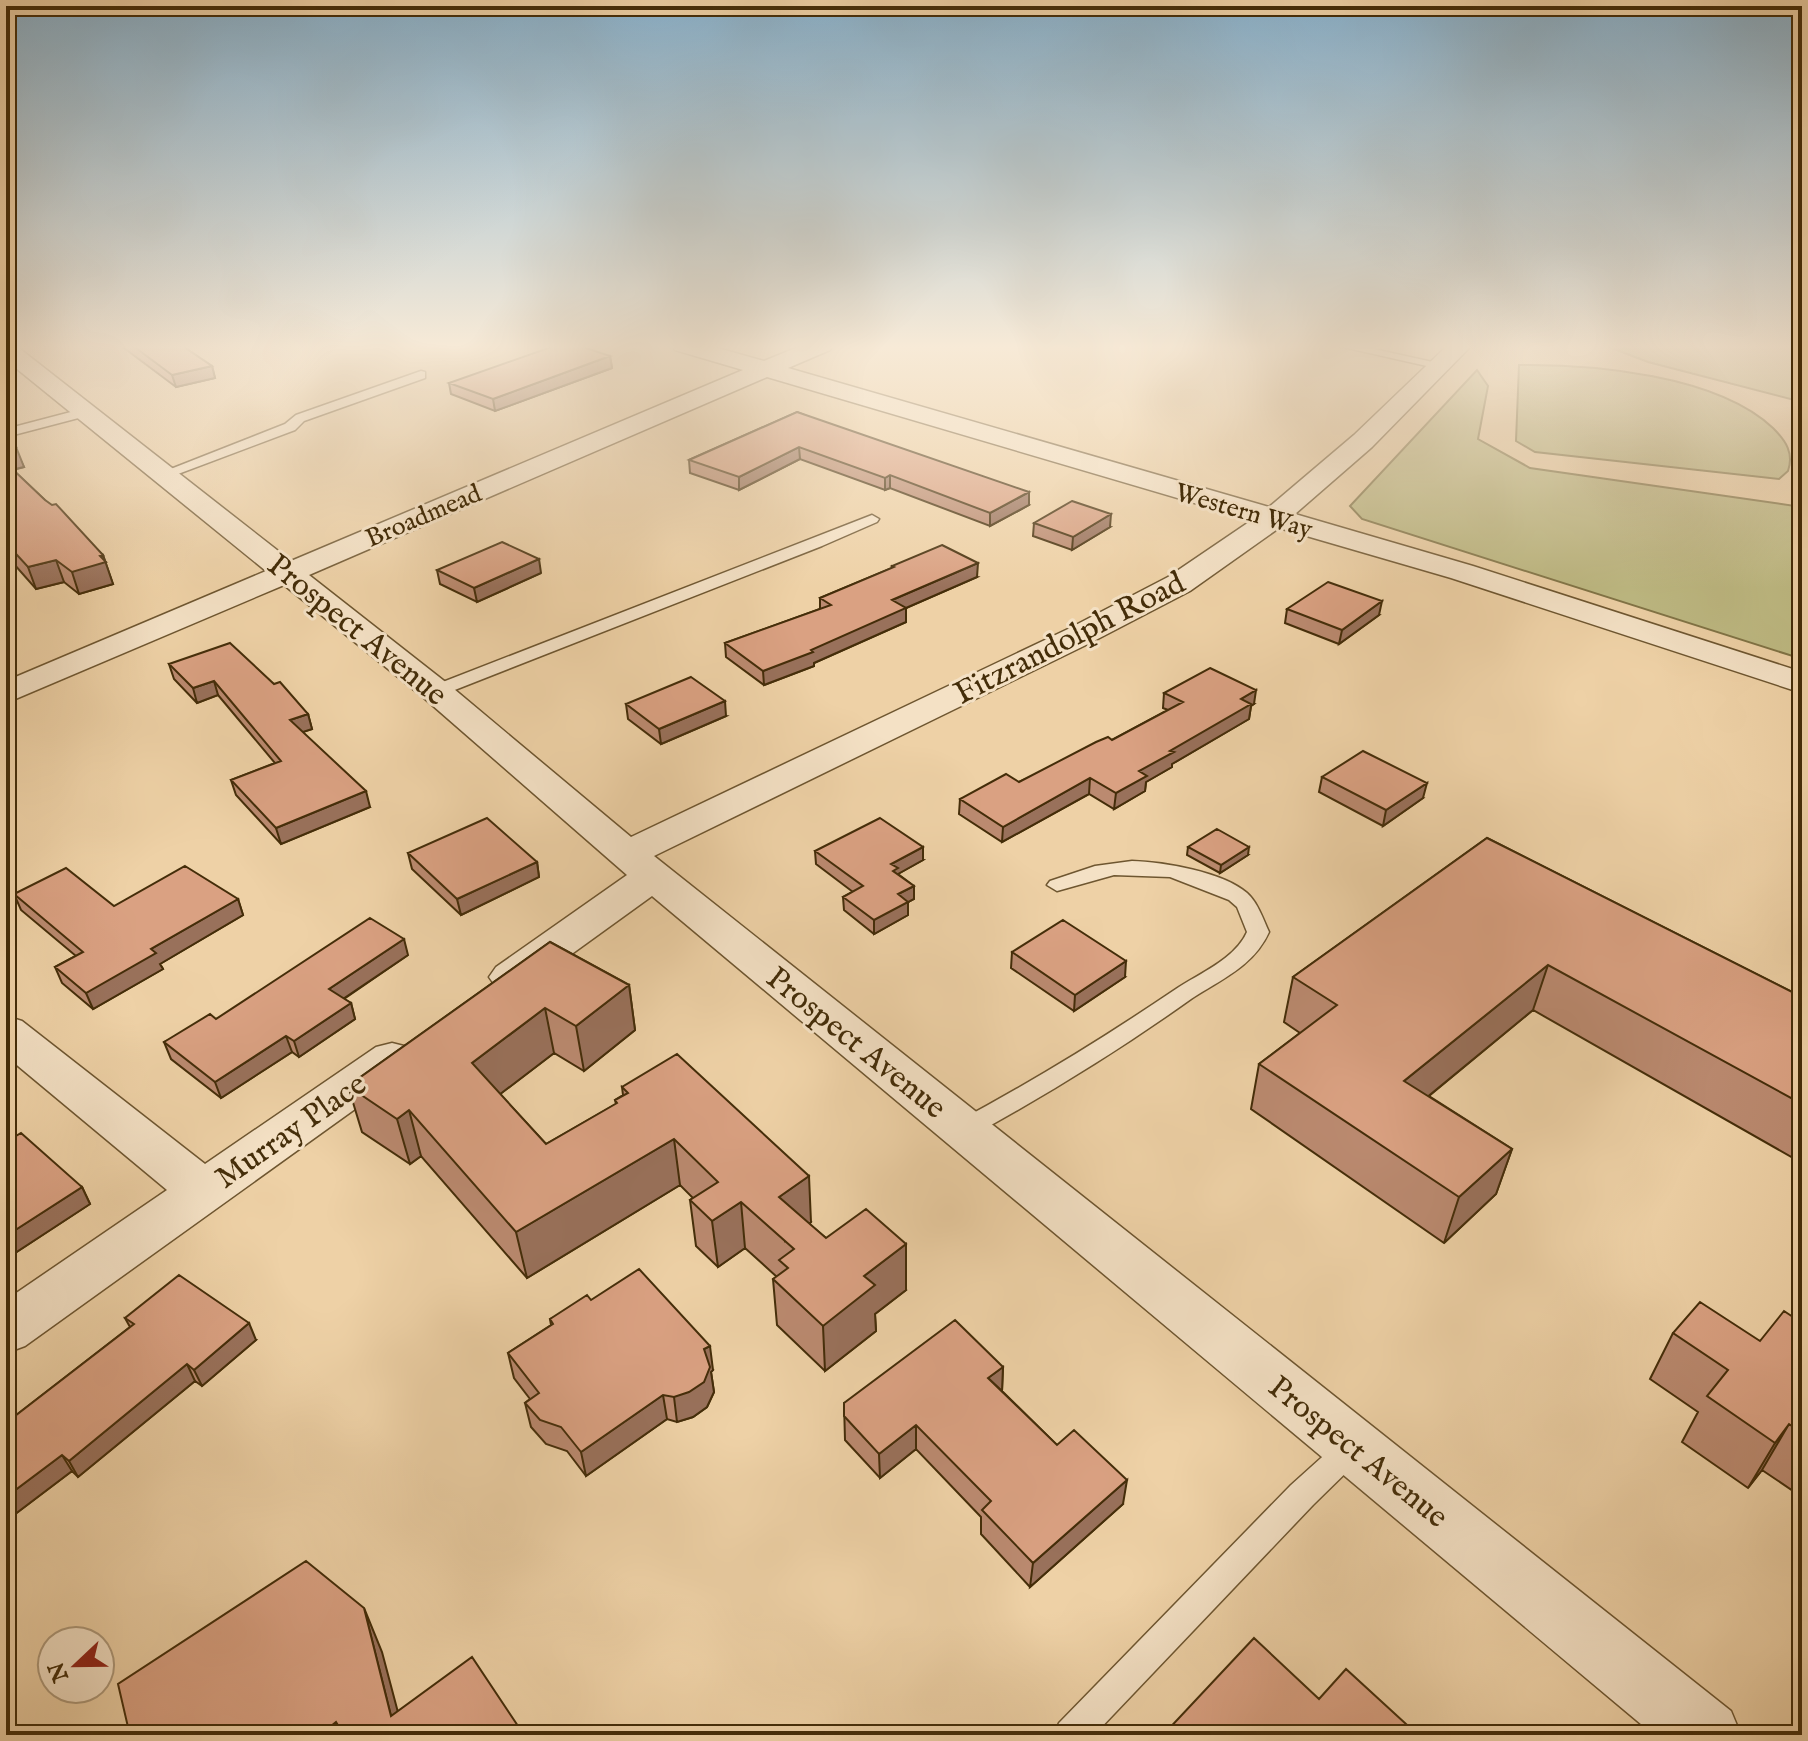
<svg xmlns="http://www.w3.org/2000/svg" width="1808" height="1741" font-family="'IM FELL English',serif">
<rect width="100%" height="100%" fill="#eed1a6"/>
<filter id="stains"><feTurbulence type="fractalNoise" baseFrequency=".0025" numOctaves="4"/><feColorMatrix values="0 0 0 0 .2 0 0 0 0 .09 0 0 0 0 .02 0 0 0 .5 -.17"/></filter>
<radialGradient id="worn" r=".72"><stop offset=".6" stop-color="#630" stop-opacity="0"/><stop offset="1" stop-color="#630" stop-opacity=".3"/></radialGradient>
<!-- green -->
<path fill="#beba83" stroke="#817446" stroke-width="2" d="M1604 345H1802V402L1648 362Z
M1519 365C1593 364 1717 375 1773 428 1786 441 1794 453 1788 471L1779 479 1535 452 1516 441Z
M1477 370 1488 386 1478 439 1530 468 1802 507V659L1362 519 1350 506Z"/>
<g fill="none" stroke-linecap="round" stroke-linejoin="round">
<!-- service casing -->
<g stroke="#6e5630" stroke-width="3">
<path id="service" d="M1334 345H1356L1446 365 1440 369Z
M421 371 425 372V378L304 421 295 430 170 477 158 474 285 424 296 415Z
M86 408 90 409V415L6 437V429Z
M872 515 879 519 877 522 822 546 442 695H430L427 691 430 687Z
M1132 861C1164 862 1223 872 1247 893 1258 903 1263 919 1269 932 1254 966 1220 980 1191 999 1121 1049 1048 1094 973 1135L964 1138 955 1135 952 1129 955 1123C1032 1082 1105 1037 1176 989 1200 973 1235 959 1247 932L1237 907 1229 900 1170 877 1114 875 1057 891 1047 885 1050 881 1095 866Z
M1351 1436 1361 1440 1366 1449 1361 1458 1313 1505 1094 1735H1054L1059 1723 1291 1485 1341 1440Z"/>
</g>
<!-- minor casing -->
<g stroke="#6e5630" stroke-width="3">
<path id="minor" d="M6 345H15L291 561 743 370 675 350 672 345H707L764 361 803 345H833L830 350 788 368 1269 507 1354 435 1448 345H1472L1372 447 1295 514 1473 566 1802 672V693L1451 578 1279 528 1190 591 1090 643 654 856 1731 1711 1741 1735H1654L652 896 526 987 511 992 496 987 489 977 496 967 627 875 424 698 284 585 6 703V681L266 571 6 360ZM767 377 1252 520 1168 577 1068 629 631 837 448 684 309 575Z
M6 1016 22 1021 205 1164 376 1047 392 1043 408 1047 415 1059 408 1071 25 1346 6 1353V1300L167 1190 6 1056Z"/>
</g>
<!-- service -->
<use href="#service" fill="#f4e1c5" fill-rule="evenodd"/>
<!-- minor -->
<use href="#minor" fill="#f4e1c5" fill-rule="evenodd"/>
</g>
<!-- wall -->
<path fill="#bb8a70" stroke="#442d09" stroke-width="2" d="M120 345H181L212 366 215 378 176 387Z
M610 356 612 368 495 411 451 394 449 383Z
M797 412 1029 505 990 526 890 488 885 490 800 459 739 490 690 473 689 460Z
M6 431 24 467 13 470 103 555 113 584 79 594 64 582 36 589 6 555Z
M1034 523 1110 527 1072 550 1033 536Z
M892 566 977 577 906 608V622L814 663V666L764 685 726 657 725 643 820 609V598L892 568Z
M437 570 541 573 477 602 440 584Z
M1287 609 1379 615 1339 644 1285 623Z
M169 664 274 684 308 714 312 729 302 732 370 807 281 844 236 795 231 780 275 763 218 695 197 703 174 679Z
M1164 693 1254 704 1251 706 1249 719 1172 764V767L1146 782 1145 791 1114 809 1089 794 1002 842 959 814 960 799 1019 782 1112 740 1168 710 1163 708Z
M626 704 726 716 661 744 628 719Z
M1322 777 1423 798 1383 826 1319 792Z
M1487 838 1796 994 1802 988V1163L1533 1010 1429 1096 1512 1149 1496 1194 1444 1243 1251 1109 1259 1064 1300 1033 1284 1022 1293 977Z
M1188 847 1248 855 1220 873 1187 855Z
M815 851 923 860 898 874 914 886V899L908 902V915L874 934 844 910 843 897 853 892 816 864Z
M408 853 537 862 539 877 461 915 412 869Z
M14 894 114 906 238 899 243 915 160 964 163 969 93 1009 62 983 55 967 76 956 21 910Z
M550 942 629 985 635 1030 584 1071 554 1053 500 1094 546 1144 616 1104 615 1100 623 1095 622 1087 811 1222 809 1224 826 1238 906 1290 875 1314 876 1331 825 1371 777 1325 773 1279 777 1277 745 1248 718 1267 696 1246 690 1200 693 1198 680 1185 527 1278 421 1156 410 1164 362 1132 348 1086Z
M1012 952 1125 977 1074 1011 1011 968Z
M408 955 344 999 351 1003 355 1019 299 1057 292 1052 221 1098 171 1059 164 1042 216 1019Z
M6 1142 82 1187 90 1204 15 1253 6 1244Z
M591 1300 713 1370 711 1372 714 1392 707 1407 693 1417 677 1422 667 1419 586 1476 567 1451 546 1444 531 1427 525 1403 530 1399 514 1378 508 1353 551 1325 550 1319Z
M125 1318 256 1340 202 1386 195 1381 78 1477 72 1471 6 1521V1423L130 1327Z
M1802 1323V1497L1762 1470 1748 1488 1682 1442 1698 1412 1650 1379 1673 1333 1760 1341Z
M1003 1367 1002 1391 1057 1445 1123 1504 1030 1587 981 1534V1517L916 1449 880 1478 845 1440 844 1403Z"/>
<!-- shaded-wall -->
<path fill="#99715b" stroke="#442d09" stroke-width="2" d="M610 356 612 368 495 411 493 399Z
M212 366 215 378 176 387 172 375Z
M6 432 13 448 16 447 24 467 6 471Z
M799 447 800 459 739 490V477Z
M890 475V488L885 490V478Z
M1029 492V505L990 526V513Z
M1111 514 1110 527 1072 550 1073 537Z
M103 555 113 584 79 594 72 572Z
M539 559 541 573 477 602 474 588Z
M56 560 64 582 36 589 28 567Z
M978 563 977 577 906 608V622L814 663V666L764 685 763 671 811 650 892 600Z
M1382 601 1379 615 1339 644 1342 630Z
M214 681 218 695 197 703 193 688Z
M1256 690 1254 704 1251 706 1249 719 1172 764V767L1146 782 1145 791 1114 809 1116 793 1139 771 1241 699Z
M725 701 726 716 661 744 659 729Z
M308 714 312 729 294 735 290 720Z
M1090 778 1089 794 1002 842 1003 827Z
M1427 783 1423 798 1383 826 1386 810Z
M366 791 370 807 281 844 276 828Z
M923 847V860L898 874V881L891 864Z
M1249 847 1248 855 1220 873 1221 865Z
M537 862 539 877 461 915 457 899Z
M914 886V899L908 902V915L874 934V920L898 894Z
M238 899 243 915 160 964 163 969 93 1009 86 993 151 949Z
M404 939 408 955 334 1005 329 989Z
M1126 961 1125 977 1074 1011 1075 995Z
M1548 965 1533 1010 1392 1126 1404 1081Z
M629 985 635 1030 584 1071 576 1026Z
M351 1003 355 1019 299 1057 294 1041Z
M545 1008 554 1053 482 1108 472 1063Z
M286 1036 292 1052 221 1098 215 1082Z
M409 1110 421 1156 410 1164 397 1119Z
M674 1139 680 1185 527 1278 516 1232Z
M1512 1149 1496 1194 1444 1243 1459 1197Z
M809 1176 811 1222 785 1241 779 1197Z
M82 1187 90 1204 15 1253 6 1236Z
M741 1202 745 1248 718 1267 712 1221Z
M906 1244V1290L875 1314 876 1331 825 1371 823 1326 864 1276Z
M249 1323 256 1340 202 1386 194 1370Z
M710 1346 713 1370 711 1372 714 1392 707 1407 693 1417 677 1422 674 1397 704 1349Z
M187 1364 195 1381 78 1477 69 1461Z
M1003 1367 1002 1391 988 1378Z
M663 1395 667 1419 586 1476 581 1452Z
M1789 1424 1762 1470 1748 1488 1775 1443Z
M916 1425V1449L880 1478 879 1454Z
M62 1455 72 1471 6 1521V1497Z
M1127 1480 1123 1504 1030 1587 1033 1563Z
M364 1608 382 1652 404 1735 391 1716Z
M336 1722 342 1735H320Z"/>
<!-- building -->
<path fill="#daa182" stroke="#442d09" stroke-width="2" d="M132 345H181L212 366 172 375Z
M557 345H577L610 356 493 399 449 383Z
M797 412 1029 492 990 513 890 475 885 478 799 447 739 477 689 460Z
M6 437 16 447 6 449Z
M6 463 45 500 52 505 56 504 103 555 100 556 106 562 72 572 56 560 28 567 6 543Z
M1072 501 1111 514 1073 537 1034 523Z
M502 542 539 559 474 588 437 570Z
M942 545 978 563 892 600 906 608 811 650 813 652 763 671 725 643 831 605 820 598 894 567 892 566Z
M1328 582 1382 601 1342 630 1287 609Z
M230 643 274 684 280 682 308 714 290 720 366 791 276 828 231 780 281 761 214 681 193 688 169 664Z
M1210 668 1256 690 1241 699 1251 704 1170 751 1174 752 1139 771 1147 776 1116 793 1090 778 1003 827 960 799 1006 774 1019 782 1096 742 1108 737 1112 740 1183 702 1164 693Z
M691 677 725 701 659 729 626 704Z
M1363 751 1427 783 1386 810 1322 777Z
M487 818 537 862 457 899 408 853Z
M880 818 923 847 891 864 898 868 893 871 914 886 898 894 908 902 874 920 843 897 863 886 815 851Z
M1217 829 1249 847 1221 865 1188 847Z
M1487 838 1796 994 1802 988V1104L1548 965 1404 1081 1512 1149 1459 1197 1259 1064 1337 1005 1293 977Z
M185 866 238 899 151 949 156 953 86 993 55 967 83 952 14 894 66 868 114 906Z
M370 918 404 939 329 989 351 1003 294 1041 286 1036 215 1082 164 1042 210 1014 216 1019Z
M1063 920 1126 961 1075 995 1012 952Z
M550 942 629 985 576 1026 545 1008 472 1063 546 1144 617 1103 615 1100 628 1093 622 1087 677 1054 809 1176 779 1197 826 1238 866 1209 906 1244 864 1276 875 1285 823 1326 773 1279 788 1268 779 1260 794 1249 741 1202 712 1221 690 1200 718 1182 674 1139 516 1232 409 1110 397 1119 348 1086Z
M21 1133 82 1187 6 1236V1142Z
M639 1269 710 1346 704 1349 710 1367 704 1382 689 1392 674 1397 663 1395 581 1452 561 1427 540 1420 525 1403 539 1393 508 1353 553 1324 550 1319 587 1295 591 1300Z
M179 1275 249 1323 194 1370 187 1364 69 1461 62 1455 6 1497V1423L134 1324 125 1318Z
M1700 1302 1760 1341 1784 1311 1802 1323V1433L1789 1424 1775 1443 1707 1396 1728 1370 1673 1333Z
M955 1320 1003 1367 988 1378 1057 1445 1074 1430 1127 1480 1033 1563 982 1510 991 1501 916 1425 879 1454 844 1416V1403Z
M306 1561 364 1608 391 1716 472 1657 524 1735H344L336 1722 320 1735H117L128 1727 118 1684Z
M1254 1638 1319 1699 1346 1669 1418 1735H1163Z"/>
<!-- sky -->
<linearGradient id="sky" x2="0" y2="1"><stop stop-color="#89b4d1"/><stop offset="0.59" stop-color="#f7ead7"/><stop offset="1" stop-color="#f7ead7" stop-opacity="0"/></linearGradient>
<rect width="1808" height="588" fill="url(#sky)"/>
<g text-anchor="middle" stroke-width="6" stroke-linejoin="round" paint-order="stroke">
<!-- far-street labels -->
<g font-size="26" fill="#442d09" stroke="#f4e1c5">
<text transform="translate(1244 510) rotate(16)" y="9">Western Way</text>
<text transform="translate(423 515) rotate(-23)" y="9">Broadmead</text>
</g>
<!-- street labels -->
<g font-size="32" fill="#442d09" stroke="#f4e1c5">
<text transform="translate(358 629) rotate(39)" y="11">Prospect Avenue</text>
<text transform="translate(1069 637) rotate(-27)" y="11">Fitzrandolph Road</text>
<text transform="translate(857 1042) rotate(39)" y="11">Prospect Avenue</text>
<text transform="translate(290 1130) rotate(-35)" y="11">Murray Place</text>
<text transform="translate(1359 1451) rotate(39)" y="11">Prospect Avenue</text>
</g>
</g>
<!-- margin -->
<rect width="1808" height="1741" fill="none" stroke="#eed1a6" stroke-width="32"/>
<rect x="8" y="8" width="1792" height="1725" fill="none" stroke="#442d09" stroke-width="4"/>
<rect x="16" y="16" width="1776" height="1709" fill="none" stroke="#442d09" stroke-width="2"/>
<!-- north arrow -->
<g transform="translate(76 1665) rotate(248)"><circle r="38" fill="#f4e1c5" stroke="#ae997a" stroke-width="2"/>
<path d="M0-6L14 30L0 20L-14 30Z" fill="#8f2418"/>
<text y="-12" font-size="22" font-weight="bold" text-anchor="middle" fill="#442d09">N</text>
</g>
<rect width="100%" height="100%" filter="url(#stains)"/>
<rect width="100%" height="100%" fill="url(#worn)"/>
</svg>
